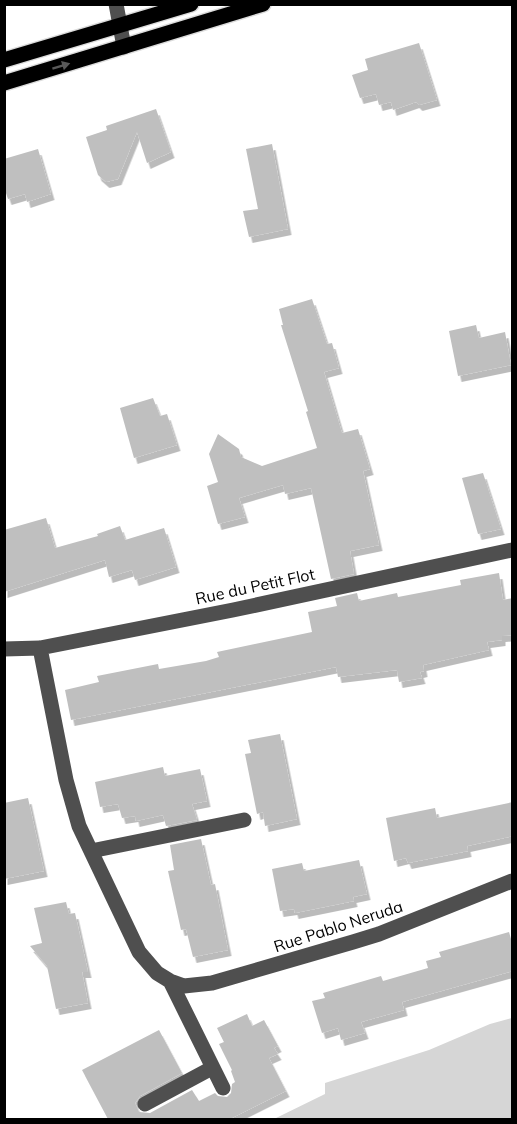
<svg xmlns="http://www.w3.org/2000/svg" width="517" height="1124" font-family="Mulish,sans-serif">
<defs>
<filter id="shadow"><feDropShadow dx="3.5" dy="6" stdDeviation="0" flood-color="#0004"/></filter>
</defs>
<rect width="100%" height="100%" fill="#fff"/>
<!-- green -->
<path fill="#d6d6d6" d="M512 1018V1119H274L325 1094V1083L429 1050 490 1024Z"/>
<!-- building -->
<path fill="#bfbfbf" filter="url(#shadow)" d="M419 43 437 100 419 105 416 102 393 110 391 102 379 105 376 94 360 98 352 75 368 70 365 59Z
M156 109 171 152 147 163 137 132 118 179 106 182 98 175 86 137 107 130 106 126Z
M272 144 288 229 249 237 243 211 258 209 246 149Z
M38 149 51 194 27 202 25 194 8 199 4 187V159Z
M312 299 327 344 332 343 339 368 324 372 342 433 358 429 370 469 363 471 379 545 350 551 354 574 331 579 311 488 285 494 283 485 239 498 245 517 218 524 207 486 218 482 209 454 218 434 239 449 241 457 262 466 317 448 306 412 308 411 281 325H283L279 309Z
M476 325 479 338 505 332 511 365 458 376 449 331Z
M153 398 160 416 167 414 177 445 134 458 120 408Z
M483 473 501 529 478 534 462 478Z
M46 518 55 548 98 536 97 534 120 526 125 540 164 528 176 567 135 580 132 570 109 577 105 560 4 592V530Z
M499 573 503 600 513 598V635L502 636V640L487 642 489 650 423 665 424 671 420 672 422 678 399 682 397 670 338 677 336 667 71 720 65 690 99 682 97 676 158 664 159 669 206 661 219 657 217 652 312 632 308 612 337 606 335 598 357 593 359 601 397 593 398 597 461 585 460 580Z
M280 734 297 819 265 826 263 812 257 814 245 754 251 753 248 740Z
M163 767 165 776 200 769 207 801 192 804 197 820 166 826 163 815 136 821 135 816 122 818 118 804 100 807 95 782Z
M28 798 44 871 4 879V803Z
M513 802V836L467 846 468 851 408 863 406 858 394 861 386 818 435 808 437 818Z
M201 839 211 885 215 884 228 950 193 957 186 929 181 930 168 871 174 870 170 845Z
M359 860 367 894 353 897 354 901 295 913 294 909 280 911 272 869 302 863 304 871Z
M66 902 69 914 75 913 88 972H82L88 1003 56 1009 47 966 30 946 42 943 34 908Z
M509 932 513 946V971L402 1002 404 1010 361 1022 365 1033 341 1040 338 1028 322 1033 312 1001 325 998 323 993 381 976 383 981 428 968 426 961 441 957 439 952Z
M247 1014 252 1026 264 1020 278 1046 274 1048 278 1054 269 1058 286 1091 230 1119H108L82 1070 159 1030 182 1073 140 1096 135 1103 139 1112 150 1113 192 1090 199 1101 215 1093 218 1096 227 1097 231 1093 232 1084 235 1082 231 1071 232 1070 219 1044 224 1042 217 1028Z"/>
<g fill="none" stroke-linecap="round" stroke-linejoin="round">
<!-- major casing -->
<g stroke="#dbdbdb" stroke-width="18">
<path id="major" d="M4 60 191 4
M4 83 263 4"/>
</g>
<!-- minor -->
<path stroke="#4f4f4f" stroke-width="15" d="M116 4 124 47
M40 648 66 780 79 826 139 952 157 973 170 981 184 986 212 983 353 942 379 934 512 881
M4 649 40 648 233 610 512 550
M91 851 244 820
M170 981 223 1088
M145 1104 212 1068"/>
<!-- major -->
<use href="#major" stroke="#000" stroke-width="15"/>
</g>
<!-- one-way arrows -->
<defs><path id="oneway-solid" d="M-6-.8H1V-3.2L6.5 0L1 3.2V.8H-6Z" transform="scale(1.5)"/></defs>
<use fill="#595959" href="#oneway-solid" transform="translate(61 66) rotate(-17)"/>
<g text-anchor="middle" stroke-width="4.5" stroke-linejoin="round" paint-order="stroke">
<!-- street labels -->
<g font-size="16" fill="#000" stroke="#fff">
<text transform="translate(255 586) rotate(-12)" y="6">Rue du Petit Flot</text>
<text transform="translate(338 926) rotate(-18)" y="6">Rue Pablo Neruda</text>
</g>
</g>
<!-- border -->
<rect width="517" height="1124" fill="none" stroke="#000000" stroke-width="12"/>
</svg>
